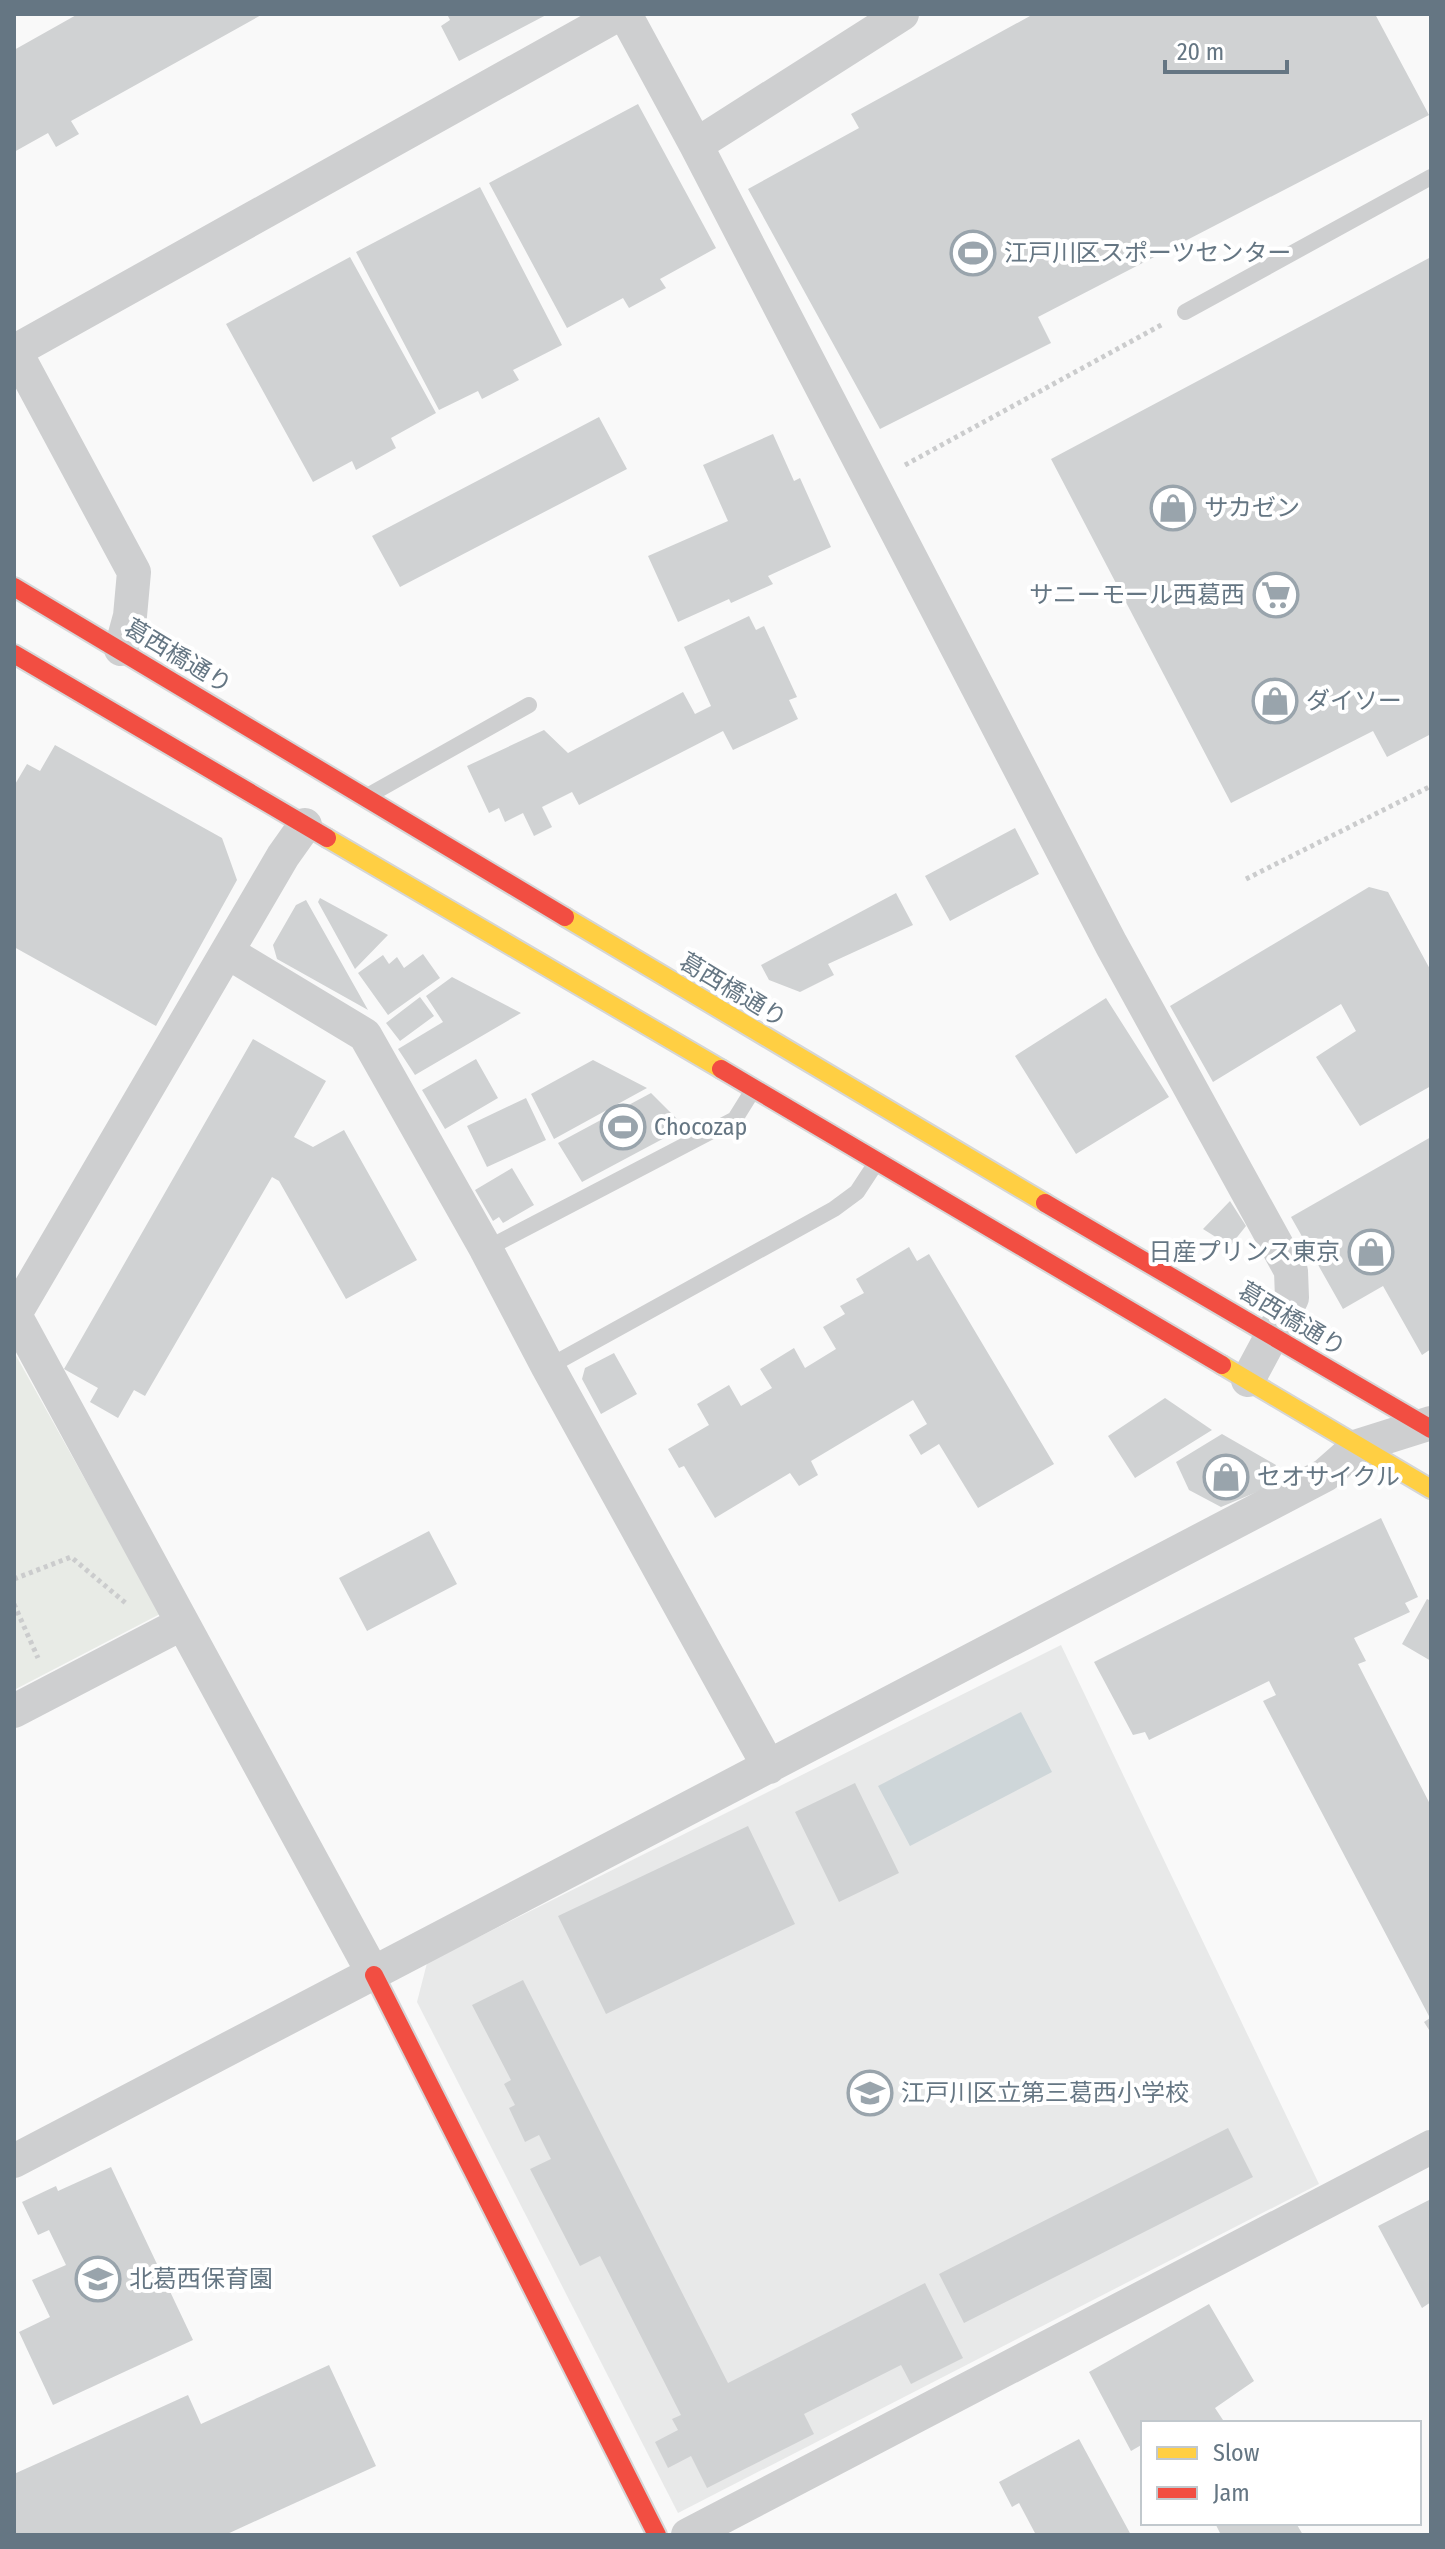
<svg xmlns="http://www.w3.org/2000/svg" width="1445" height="2549" font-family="'Fira Sans Condensed','Noto Sans JP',sans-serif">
<rect width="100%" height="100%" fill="#f9f9f9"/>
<!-- built -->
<path fill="#e8e9e9" d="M1061 1645 1319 2184 678 2513 417 2002 427 1963Z"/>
<!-- green -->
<path fill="#e8ebe6" d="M14 1352 160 1614 14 1690Z"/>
<!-- water -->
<path fill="#ced6d9" d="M1021 1712 1052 1772 910 1846 878 1786Z"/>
<!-- building -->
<path fill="#d0d2d3" d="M78 14H263L71 121 79 134 56 147 48 133 14 152V50Z
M447 14H548L459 61 441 26 450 20Z
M1029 14H1375L1429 115 1038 317 1051 343 880 429 748 189 859 128 851 114 1030 16Z
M638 104 716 248 660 279 666 288 629 308 623 298 567 328 489 183Z
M480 187 562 345 513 370 519 380 482 399 478 391 439 410 356 252Z
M350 257 436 413 391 438 396 448 356 470 352 461 313 482 226 324Z
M1431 257V734L1387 757 1373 731 1231 803 1051 459Z
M599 417 627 469 400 587 372 536Z
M773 434 794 481 800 478 831 547 768 576 773 584 731 603 729 599 678 622 648 556 728 521 703 465Z
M749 616 756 630 764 626 797 697 789 700 798 719 733 750 723 731 579 805 572 792 542 807 552 827 534 836 523 813 505 822 499 808 489 813 467 766 544 730 568 753 683 692 695 714 711 706 684 647Z
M55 745 222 838 237 880 156 1026 14 947V786L27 764 40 771Z
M1015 828 1039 874 950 921 925 876Z
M1369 887 1388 892 1431 971V1086L1360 1126 1316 1057 1356 1031 1341 1004 1213 1082 1170 1006Z
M896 893 913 925 828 964 834 975 800 992 769 980 761 965Z
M320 898 388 935 355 969 318 902Z
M306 900 368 1010 277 959 273 945 296 905Z
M423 954 440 978 388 1015 358 973 383 955 389 964 397 957 404 968Z
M452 977 521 1013 415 1075 398 1049 443 1022 426 996Z
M420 997 434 1016 400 1041 386 1023Z
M1106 998 1169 1097 1076 1154 1015 1056Z
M253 1039 326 1081 294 1137 313 1147 344 1130 417 1260 346 1299 279 1181 272 1177 145 1396 134 1390 118 1418 90 1402 98 1388 64 1369Z
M476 1059 498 1098 445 1129 422 1090Z
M593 1060 647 1088 554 1139 531 1094Z
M651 1093 685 1127 582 1182 558 1143Z
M526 1098 546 1140 487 1167 467 1126Z
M1431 1137V1349L1422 1355 1383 1286 1343 1309 1291 1217Z
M512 1168 534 1205 503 1223 499 1217 493 1221 475 1190Z
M1230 1201 1246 1226 1230 1246 1203 1229Z
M909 1247 917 1261 929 1254 1054 1464 978 1508 939 1444 921 1455 909 1435 927 1424 913 1400 811 1461 818 1475 799 1486 790 1473 715 1518 684 1466 679 1468 668 1449 709 1425 697 1404 729 1385 741 1406 772 1388 760 1369 794 1348 805 1368 836 1349 823 1327 845 1314 840 1306 864 1293 856 1279Z
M614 1353 637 1394 601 1414 582 1379 585 1368Z
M1165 1398 1212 1430 1135 1478 1108 1436Z
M1222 1434 1276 1465 1264 1489 1221 1507 1189 1490 1176 1462Z
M1381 1518 1418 1597 1405 1603 1410 1612 1354 1638 1366 1661 1358 1664 1431 1806V2033L1424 2022 1430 2018 1263 1701 1276 1695 1269 1681 1149 1740 1145 1732 1133 1735 1094 1662Z
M429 1531 457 1584 367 1631 339 1578Z
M1427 1599 1431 1601V1661L1402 1644Z
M855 1783 899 1873 839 1902 795 1812Z
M748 1826 795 1924 606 2014 558 1916Z
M523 1980 728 2383 925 2283 963 2358 911 2384 901 2365 804 2414 814 2434 707 2488 691 2456 668 2468 655 2442 678 2430 672 2419 681 2415 600 2256 580 2266 530 2169 551 2159 539 2135 525 2142 509 2108 515 2105 504 2084 511 2080 472 2005Z
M1228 2128 1253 2177 964 2323 939 2274Z
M111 2167 193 2340 53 2405 19 2332 50 2317 32 2280 66 2265 49 2230 38 2235 22 2202 56 2186 58 2191Z
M1431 2199V2302L1422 2308 1378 2226Z
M1209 2304 1254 2381 1215 2408 1225 2423H1143V2444L1131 2451 1089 2372Z
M329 2365 376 2466 225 2535H14V2474L188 2395 201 2424Z
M1079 2439 1131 2535H1036L1019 2503 1012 2507 999 2482Z
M1215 2523H1296L1303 2535H1221Z"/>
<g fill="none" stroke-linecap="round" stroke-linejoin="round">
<!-- slow casing -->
<g stroke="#d5d6d7" stroke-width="22">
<path id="slow" d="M327 838 721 1069
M565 917 1045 1203
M1222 1365 1431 1489"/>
</g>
<!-- jam casing -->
<g stroke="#d5d6d7" stroke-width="22">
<path id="jam" d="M14 587 565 917
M14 654 327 838
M721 1069 1222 1365
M1045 1203 1431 1429
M374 1975 657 2535"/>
</g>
<!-- path -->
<path stroke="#cbcccd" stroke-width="5" stroke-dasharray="4 4" stroke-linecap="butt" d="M905 465 1163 324
M1246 879 1431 786
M14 1579 71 1557 128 1605
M14 1604 38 1658"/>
<!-- lane -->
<path stroke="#cecfd0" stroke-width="16" d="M1185 312 1431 177
M371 794 529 705
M486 1249 735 1119 753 1090
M548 1367 834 1209 857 1192 876 1163"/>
<!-- street -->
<path stroke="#cecfd0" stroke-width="34" d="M625 14 696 145 1111 944 1291 1271 1292 1298 1248 1380
M696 145 902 14
M14 349 134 572 130 616 121 649
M15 351 619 14
M229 953 365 1035 486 1249 548 1367 769 1767
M14 1313 374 1975
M15 1314 283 856 305 825
M14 1711 181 1624
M14 2161 1325 1475 1358 1446 1431 1423
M688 2535 1431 2147"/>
<!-- slow -->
<use href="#slow" stroke="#ffcf43" stroke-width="18"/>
<!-- jam -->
<use href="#jam" stroke="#f24e42" stroke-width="18"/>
</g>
<!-- icons -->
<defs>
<g id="stadium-ring" transform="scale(2.3)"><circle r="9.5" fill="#fff" stroke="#99a4ac" stroke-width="1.5"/><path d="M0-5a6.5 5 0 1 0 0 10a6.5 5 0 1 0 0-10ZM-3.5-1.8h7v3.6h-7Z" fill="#99a4ac"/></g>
<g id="shop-ring" transform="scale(2.3)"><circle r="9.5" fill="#fff" stroke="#99a4ac" stroke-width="1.5"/><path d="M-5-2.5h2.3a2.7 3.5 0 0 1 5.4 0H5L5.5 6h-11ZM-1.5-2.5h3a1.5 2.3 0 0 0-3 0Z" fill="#99a4ac"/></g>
<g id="supermarket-ring" transform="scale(2.3)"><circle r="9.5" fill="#fff" stroke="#99a4ac" stroke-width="1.5"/><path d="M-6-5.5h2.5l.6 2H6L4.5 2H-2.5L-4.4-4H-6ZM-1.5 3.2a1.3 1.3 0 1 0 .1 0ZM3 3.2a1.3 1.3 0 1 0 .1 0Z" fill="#99a4ac"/></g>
<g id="school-ring" transform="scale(2.3)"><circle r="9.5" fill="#fff" stroke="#99a4ac" stroke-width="1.5"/><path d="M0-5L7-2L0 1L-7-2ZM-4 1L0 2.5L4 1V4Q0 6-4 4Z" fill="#99a4ac"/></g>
</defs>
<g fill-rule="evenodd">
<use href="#stadium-ring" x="973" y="253"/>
<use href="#shop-ring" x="1173" y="508"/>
<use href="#supermarket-ring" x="1276" y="595"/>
<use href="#shop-ring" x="1275" y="701"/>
<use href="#stadium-ring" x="623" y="1127"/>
<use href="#shop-ring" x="1371" y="1252"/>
<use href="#shop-ring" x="1226" y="1477"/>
<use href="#school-ring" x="870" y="2093"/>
<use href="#school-ring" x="98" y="2279"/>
</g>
<g text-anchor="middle" stroke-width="8" stroke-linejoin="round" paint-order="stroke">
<!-- poi labels -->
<g font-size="24" fill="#657683" stroke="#fff" text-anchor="start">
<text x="1004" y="261">江戸川区スポーツセンター</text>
<text x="1204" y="516">サカゼン</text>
<text x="1245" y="603" text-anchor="end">サニーモール西葛西</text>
<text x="1306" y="709">ダイソー</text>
<text x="654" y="1135">Chocozap</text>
<text x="1340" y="1260" text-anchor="end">日産プリンス東京</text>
<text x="1257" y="1485">セオサイクル</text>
<text x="901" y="2101">江戸川区立第三葛西小学校</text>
<text x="129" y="2287">北葛西保育園</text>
</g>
<!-- street labels -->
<g font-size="24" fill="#657683" stroke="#fff">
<text transform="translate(178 656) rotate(31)" y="8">葛西橋通り</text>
<text transform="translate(733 990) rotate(31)" y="8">葛西橋通り</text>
<text transform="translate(1292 1319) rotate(31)" y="8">葛西橋通り</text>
</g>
</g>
<!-- border -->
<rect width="1445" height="2549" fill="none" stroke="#657683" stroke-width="32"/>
<!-- legend -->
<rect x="1141" y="2421" width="280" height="104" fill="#ffffff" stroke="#c1c8cd" stroke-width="2"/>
<rect x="1157" y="2447" width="40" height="12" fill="#ffcf43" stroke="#c1c8cd" stroke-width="2"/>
<text x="1213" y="2461" font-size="24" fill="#657683">Slow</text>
<rect x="1157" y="2487" width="40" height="12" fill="#f24e42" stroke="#c1c8cd" stroke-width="2"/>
<text x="1213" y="2501" font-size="24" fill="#657683">Jam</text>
<!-- scale -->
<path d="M1165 60v12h122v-12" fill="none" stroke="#657683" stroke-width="4"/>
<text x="1177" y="60" font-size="24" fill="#657683" stroke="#ffffff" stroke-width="6" paint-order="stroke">20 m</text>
</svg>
